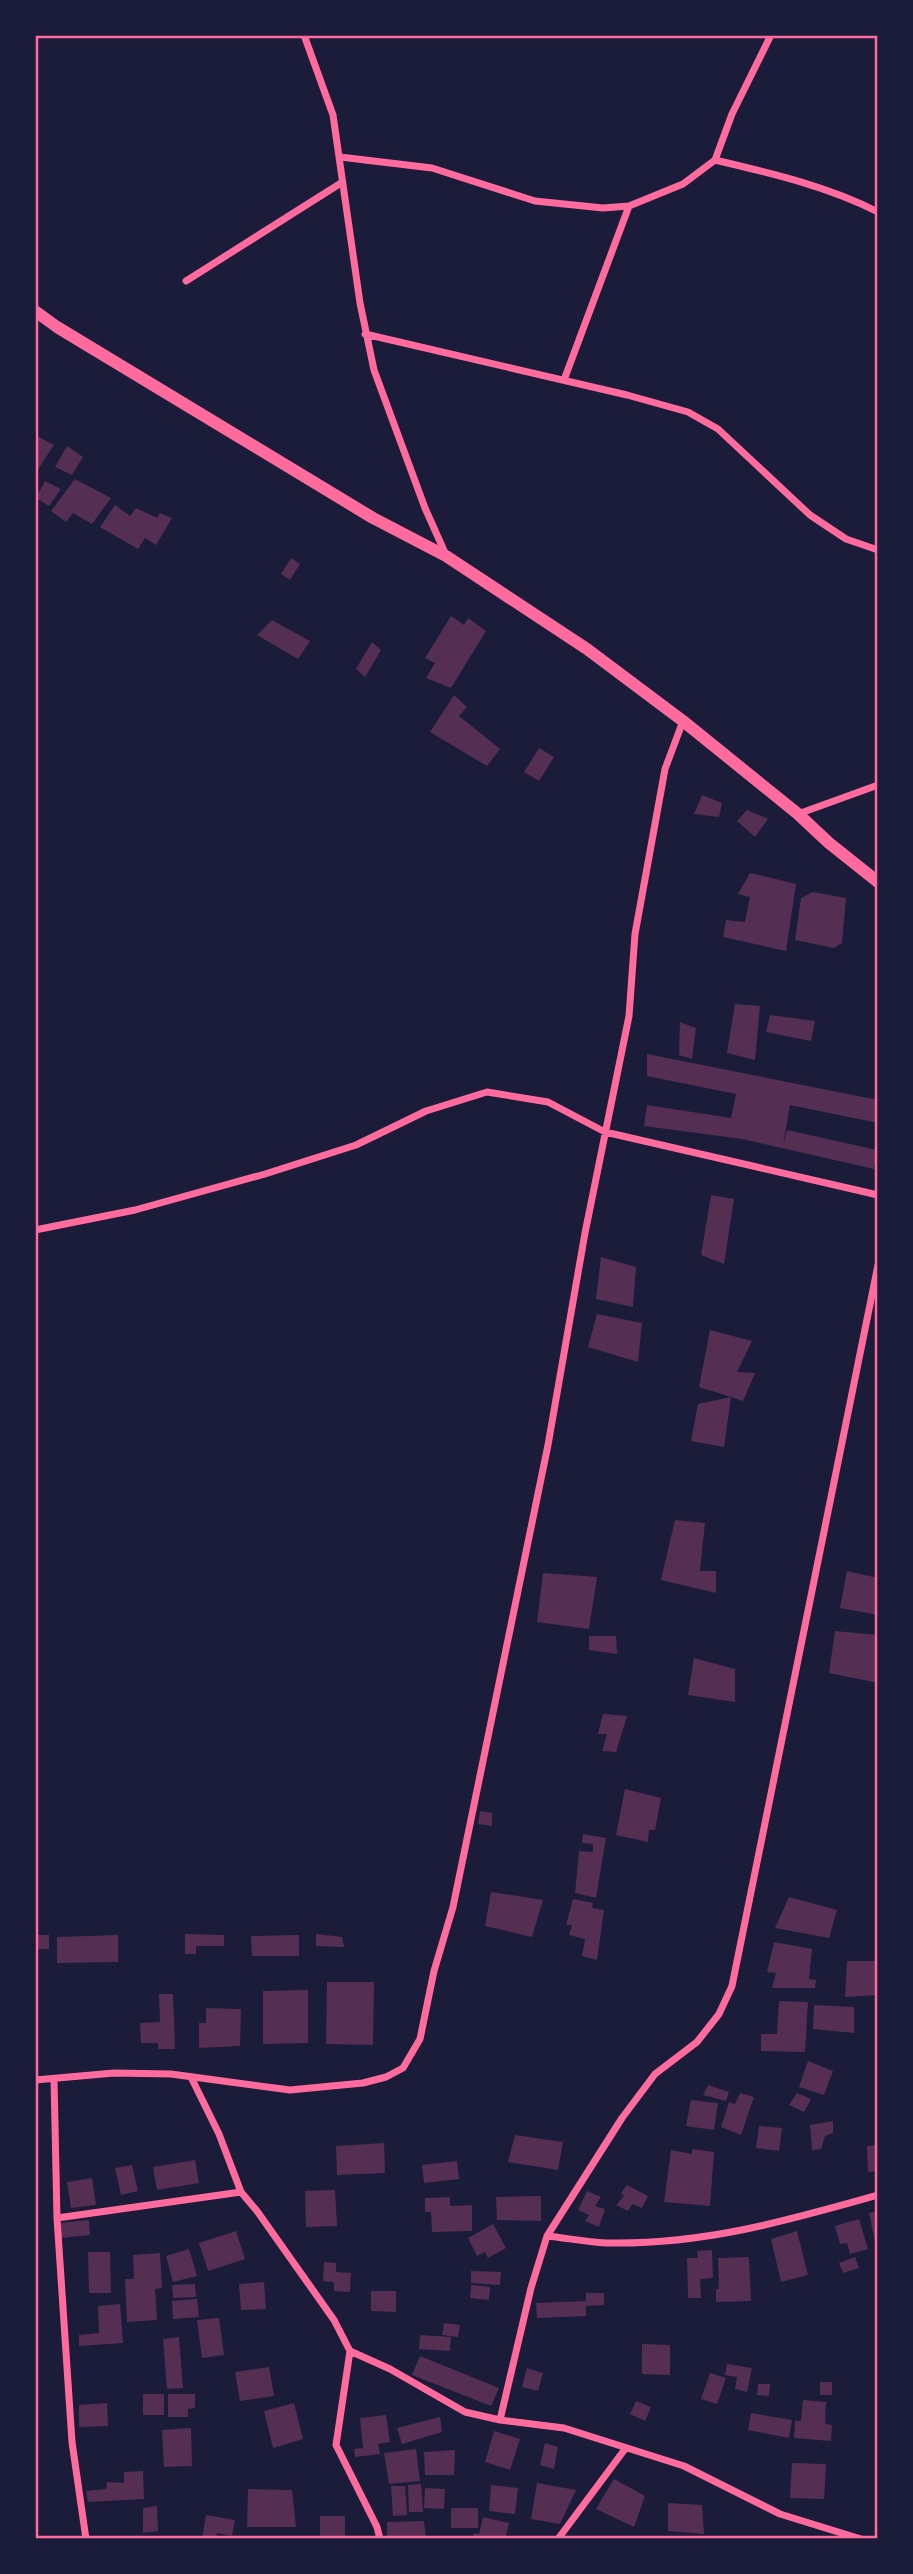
<svg xmlns="http://www.w3.org/2000/svg" width="913" height="2574" font-family="Barlow,sans-serif">
<rect width="100%" height="100%" fill="#1b1b3a"/>
<!-- building -->
<path fill="#542f53" d="M35 435 54 445 35 474Z
M67 446 83 457 72 475 55 467Z
M75 479 111 498 92 524 73 513 66 522 51 511Z
M45 481 61 489 49 506 36 498Z
M115 505 130 516 136 508 157 518 160 513 172 518 156 545 145 538 138 549 100 527Z
M291 558 300 564 290 580 281 574Z
M451 616 464 625 468 618 486 631 451 688 426 678 435 663 425 658Z
M272 620 310 641 298 659 257 635Z
M372 642 381 650 365 677 356 669Z
M454 695 467 707 459 716 500 749 487 766 430 732Z
M539 748 554 757 539 781 524 772Z
M702 795 722 803 719 817 694 814Z
M747 810 768 819 755 837 737 821Z
M750 873 796 884 786 951 723 937 726 920 745 922 750 897 738 894Z
M813 892 846 898 842 943 834 948 795 940 801 898Z
M735 1004 760 1006 755 1060 727 1053Z
M770 1015 815 1021 811 1041 766 1032Z
M680 1022 696 1028 692 1059 679 1055Z
M647 1054 878 1100V1123L790 1105 783 1146 787 1130 877 1150 874 1169 742 1139 644 1126 647 1105 731 1118 736 1094 647 1076Z
M711 1195 734 1199 724 1264 701 1255Z
M601 1257 636 1267 633 1307 596 1299Z
M597 1314 642 1323 638 1362 588 1347Z
M710 1330 752 1341 737 1372 755 1373 743 1401 731 1397 724 1447 691 1441 698 1404 731 1397 699 1387Z
M675 1520 705 1523 700 1571H716V1593L661 1580Z
M847 1571 878 1578V1615L840 1608Z
M543 1573 597 1577 589 1629 537 1622Z
M835 1631 878 1635V1683L829 1673Z
M589 1636H616L617 1654 589 1650Z
M694 1658 735 1669V1702L688 1695Z
M603 1714 627 1716 616 1752 602 1751 607 1734H598Z
M625 1789 661 1798 655 1830H649L648 1842 616 1835Z
M480 1811 492 1813V1826L478 1824Z
M583 1834 606 1838 596 1898 575 1893 579 1851 593 1852V1844L582 1843Z
M491 1892 543 1900 532 1937 485 1926Z
M789 1897 837 1910 829 1938 775 1928Z
M573 1899 593 1903 592 1908 604 1910 597 1960 582 1956 585 1939 569 1935 572 1925H566Z
M185 1934 224 1935V1946H196V1954H185Z
M316 1934 342 1937 344 1947 316 1946Z
M35 1935H49V1949H38V1959H35Z
M118 1935V1962L57 1963V1937Z
M299 1935V1956H252L251 1936Z
M774 1942 812 1949 809 1979 816 1980 815 1988H772L776 1973 767 1972Z
M847 1961H878V1995L845 1997Z
M327 1982H374L373 2045 326 2044Z
M308 1990V2043L263 2044V1991Z
M159 1994H173L175 2049H158V2043H141L140 2023 160 2022Z
M779 2001 808 2002 805 2052 761 2051V2034H777Z
M814 2005 854 2007V2033L813 2029Z
M206 2008 241 2009 240 2046 199 2048V2023H206Z
M808 2061 833 2071 824 2095 799 2087Z
M708 2085 729 2092 726 2101 703 2095Z
M740 2093 754 2097 741 2135 721 2127 729 2102 735 2104Z
M797 2093 811 2099 804 2112 789 2105Z
M691 2100 718 2103 714 2130 686 2126Z
M833 2121V2133L825 2136 821 2149 812 2150 810 2125Z
M759 2126 782 2128 779 2151 756 2148Z
M515 2135 563 2142 558 2170 508 2162Z
M384 2143 385 2173 337 2175 336 2146Z
M878 2145V2171L868 2172 867 2146Z
M692 2149 714 2152 710 2206 664 2202 671 2150 692 2154Z
M195 2160 199 2183 157 2190 153 2167Z
M457 2161 459 2179 424 2183 422 2165Z
M132 2165 138 2191 121 2195 115 2168Z
M92 2178 96 2205 71 2208 67 2182Z
M627 2185 648 2196 642 2208 632 2204 628 2211 616 2205 624 2196 621 2193Z
M335 2190 337 2226 306 2227 305 2191Z
M587 2191 601 2197 595 2206 605 2209 599 2227 585 2221 589 2215 578 2210Z
M541 2196V2221L497 2220 496 2197Z
M450 2197V2206L472 2205V2231L432 2232 431 2212H425V2198Z
M878 2211V2252H877L869 2213Z
M859 2219 868 2249 850 2254 847 2243 840 2244 835 2226Z
M89 2220 90 2235 61 2238 60 2223Z
M493 2224 506 2248 488 2258 485 2252 477 2256 468 2238Z
M236 2231 245 2259 208 2271 199 2243Z
M797 2231 808 2275 781 2282 771 2239Z
M189 2249 197 2276 173 2282 166 2256Z
M712 2250 713 2278 700 2279 701 2298H688L687 2258H698L697 2251Z
M88 2252H110L111 2293H89Z
M160 2253 162 2288 155 2289 157 2320 127 2322 125 2279H134L133 2255Z
M749 2257 751 2301 716 2302V2289H719L718 2258Z
M855 2257 859 2268 843 2273 839 2263Z
M324 2262 336 2263V2272L351 2273 350 2292 334 2291V2282L323 2281Z
M471 2271 501 2272 500 2285 471 2283Z
M264 2282 266 2309 241 2310 239 2284Z
M195 2284 196 2297 173 2298 172 2285Z
M471 2285 490 2287 489 2300 470 2298Z
M371 2291H396V2312L371 2311Z
M586 2293H604V2305L586 2306V2316L537 2318 536 2303 586 2301Z
M197 2299 199 2317 173 2319 172 2301Z
M120 2304 123 2343 79 2346V2335L99 2333 98 2306Z
M219 2318 224 2355 202 2358 197 2320Z
M444 2323 460 2325 458 2337 442 2335Z
M420 2335 451 2337 450 2351 419 2349Z
M179 2337 183 2388 167 2389 163 2339Z
M642 2344 670 2345V2375L642 2374Z
M420 2356 499 2388 491 2406 412 2375Z
M727 2364 752 2368 747 2392 735 2389 737 2377 725 2375Z
M269 2367 274 2396 240 2401 235 2372Z
M527 2368 543 2373 538 2391 522 2387Z
M710 2373 726 2378 717 2404 701 2399Z
M820 2382H832V2395H820Z
M758 2384H770L769 2396 757 2395Z
M143 2394H164V2415H143Z
M168 2394H195V2408L188 2409V2417H168Z
M803 2400 826 2402 825 2424 832 2425 831 2441 794 2438 795 2421H801Z
M636 2401 651 2407 645 2421 630 2414Z
M107 2403 108 2426 79 2427V2405Z
M294 2403 303 2439 273 2448 264 2411Z
M751 2413 792 2420 789 2438 748 2430Z
M386 2415 390 2442 378 2444 380 2454 355 2457 354 2449 363 2448 360 2418Z
M440 2417 442 2432 402 2444 397 2428Z
M191 2428 192 2466 164 2467 162 2430Z
M494 2431 520 2439 510 2470 485 2462Z
M545 2443 558 2447 554 2469 540 2465Z
M416 2449 420 2481 389 2484 384 2453Z
M455 2450 454 2475H425L424 2452Z
M792 2463 826 2464 824 2499 790 2498Z
M143 2471 144 2499 88 2502 86 2491 106 2489 107 2482 124 2483V2472Z
M614 2479 645 2496 634 2527 596 2509Z
M537 2483 576 2490 560 2524 531 2519Z
M421 2484 423 2512H409L408 2485Z
M491 2485 518 2488 515 2514 489 2511Z
M391 2486H405L407 2515 393 2516Z
M425 2488 445 2489 444 2509 424 2508Z
M248 2489 292 2490 296 2527H247Z
M668 2503 702 2505 704 2534 668 2531Z
M157 2506 158 2531 143 2533V2508Z
M451 2508H478V2528H451Z
M206 2515 235 2520 232 2536 217 2533 216 2539H202Z
M320 2516H345V2539H320Z
M483 2517 509 2523 505 2539H473L474 2533 479 2534Z
M424 2521 426 2539H392V2536H387V2522Z"/>
<g fill="none" stroke-linecap="round" stroke-linejoin="round">
<!-- minor -->
<path stroke="#ff6b9d" stroke-width="7" d="M304 35 333 115 360 303 374 370 425 508 446 555
M340 157 432 168 535 201 603 208 629 206 683 184 715 160 732 114 771 35
M715 160C770 173 827 186 878 212
M186 281 341 183
M365 334 627 395 688 412 718 429 810 515 846 539 878 550
M564 380 629 206
M798 814 878 785
M35 1230 135 1210 265 1174 356 1145 426 1111 487 1092 548 1102 605 1132 878 1195
M191 2077 219 2134 241 2192 257 2211 334 2320 350 2351 390 2369 465 2412 500 2420 564 2428 684 2466 780 2514 861 2539
M54 2079 57 2218 72 2442 86 2539
M35 2080 114 2073 171 2074 290 2090 363 2083 386 2077 403 2068 420 2039 434 1971 453 1907 548 1445 585 1233 629 1016 635 934 665 769 683 721
M57 2218 241 2192
M547 2236C566 2238 586 2242 606 2243 703 2245 786 2221 878 2195
M350 2351 336 2445 377 2527 380 2539
M500 2420 531 2288 547 2236 622 2118 655 2074 697 2042 719 2014 732 1986 878 1265
M558 2539 625 2449"/>
<!-- tertiary -->
<path stroke="#ff6b9d" stroke-width="12" d="M35 311 57 327 373 518 446 556 587 649 683 721 798 814 829 843 878 882"/>
</g>
<!-- border -->
<rect width="913" height="2574" fill="none" stroke="#1b1b3a" stroke-width="74"/>
<rect x="37" y="37" width="839" height="2500" fill="none" stroke="#ff6b9d" stroke-width="2.5"/>
</svg>
